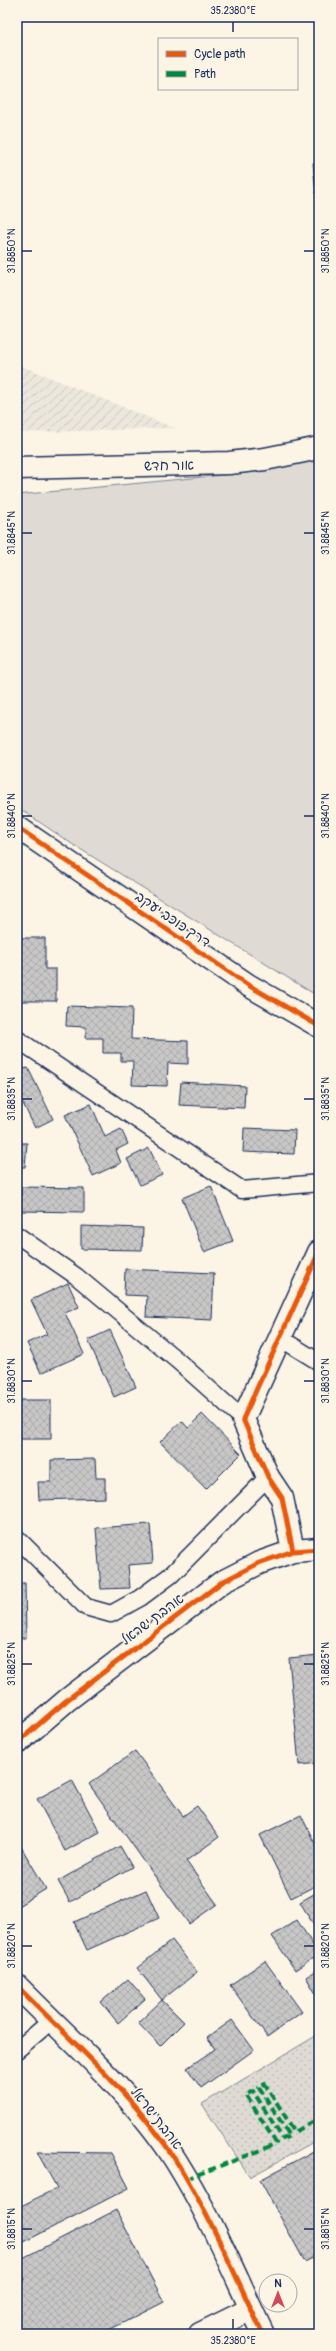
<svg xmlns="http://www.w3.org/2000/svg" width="336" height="2351" font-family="Pangolin,'Playpen Sans Hebrew',sans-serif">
<defs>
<pattern id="industrial-furrows" width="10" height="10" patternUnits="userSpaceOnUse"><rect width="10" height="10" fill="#ece7dc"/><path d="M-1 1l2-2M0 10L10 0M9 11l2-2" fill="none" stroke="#cac6bf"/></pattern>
<pattern id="park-dots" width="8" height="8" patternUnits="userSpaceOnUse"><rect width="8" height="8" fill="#dfdbd4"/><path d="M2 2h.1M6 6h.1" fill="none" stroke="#bfbcb8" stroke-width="1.8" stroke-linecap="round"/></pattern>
<pattern id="building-cross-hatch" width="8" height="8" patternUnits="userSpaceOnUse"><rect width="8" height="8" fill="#c8c7c6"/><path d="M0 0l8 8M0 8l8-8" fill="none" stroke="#ababac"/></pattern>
</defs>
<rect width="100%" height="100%" fill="#fcf5e5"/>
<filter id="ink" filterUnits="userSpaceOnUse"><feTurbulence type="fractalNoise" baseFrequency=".025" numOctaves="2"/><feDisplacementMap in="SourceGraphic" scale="8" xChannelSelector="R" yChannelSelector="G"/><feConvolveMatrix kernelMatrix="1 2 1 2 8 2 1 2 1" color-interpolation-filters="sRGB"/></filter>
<g filter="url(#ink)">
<!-- industrial -->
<path fill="url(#industrial-furrows)" d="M17 364 174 428 17 433Z"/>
<!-- green -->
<path fill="#dfdbd4" stroke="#7d8599" d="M319 459V997L72 844 17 807V495L264 471Z"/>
<!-- park -->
<path fill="url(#park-dots)" stroke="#7d8599" d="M319 2034V2139L250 2177 202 2104Z"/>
<!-- building -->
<path fill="url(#building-cross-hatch)" stroke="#1b2f5e" d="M313 163H319V230Z
M17 938H45V969H56V1001H17Z
M67 1006 132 1008 131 1039 188 1041V1064L168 1063 167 1086 132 1085 133 1061H121V1053H103V1038H85L86 1027 66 1026Z
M28 1068 53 1119 35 1128 17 1091V1070Z
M181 1082 245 1086 244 1108 179 1105Z
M91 1104 105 1137 121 1129 128 1144 116 1150 121 1163 93 1176 65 1115Z
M244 1128 295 1130 294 1154 243 1152Z
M17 1143H27L25 1167H17Z
M149 1148 162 1175 140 1185 127 1159Z
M211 1186 233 1241 204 1252 182 1198Z
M21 1187 84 1188V1212L21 1211Z
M81 1226 143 1228 142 1250 81 1249Z
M125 1269 214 1273 212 1320 146 1317 147 1296 124 1295Z
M68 1283 79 1307 65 1313 84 1354 41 1373 27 1343 47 1334 31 1300Z
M110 1330 136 1387 114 1397 88 1340Z
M17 1400H51V1439H17Z
M202 1414 241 1454 206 1489 160 1442 182 1421 188 1428Z
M95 1459 96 1478H105V1498L39 1500 38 1482H51V1460Z
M150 1524 153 1563 128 1565 130 1588 101 1589 96 1528Z
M17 1583H25L26 1638H17Z
M319 1655V1763L299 1765 289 1658Z
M135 1751 183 1816 197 1806 219 1837 186 1861 217 1904 189 1924 89 1784Z
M72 1780 100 1832 65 1851 37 1799Z
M301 1815 319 1852V1884L291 1898 260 1835Z
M17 1840 46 1889 18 1906 17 1904Z
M120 1846 132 1867 70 1902 58 1881Z
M146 1890 159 1918 87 1950 74 1922Z
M319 1891V1934L300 1902Z
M297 1920 319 1954 295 1970 272 1936Z
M172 1940 197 1972 162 2000 137 1968Z
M265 1961 302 2012 267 2037 230 1985Z
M319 1969V1999L306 1977Z
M128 1979 145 1999 118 2023 101 2002Z
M162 2000 184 2022 160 2046 138 2023Z
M232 2020 254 2050 201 2088 187 2068 215 2049 207 2038Z
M319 2148V2254L305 2262 260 2180Z
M37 2152 111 2153 129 2188 20 2244 17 2239V2208L57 2188Z
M116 2210 164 2302 101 2334H17V2283L25 2279 17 2261Z"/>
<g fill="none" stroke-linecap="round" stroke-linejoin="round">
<!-- lane casing -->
<g stroke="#1b2f5e" stroke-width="19">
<path id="lane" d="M17 1039 242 1190 319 1183
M17 1235 76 1276 178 1361 243 1419
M280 1338 319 1362
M17 1538 86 1607 111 1614 140 1598 171 1575 268 1477
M17 2050 51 2021"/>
</g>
<!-- street casing -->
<g stroke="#1b2f5e" stroke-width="25">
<path id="street" d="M17 468 229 463 265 459 319 448
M293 1551 282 1498 268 1477 243 1419 319 1252
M17 1743 67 1700 222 1582 259 1563 293 1551 319 1549
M17 1986C69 2039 137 2098 176 2161 210 2215 235 2276 263 2334
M200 2334 251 2309"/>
</g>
<!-- secondary casing -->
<g stroke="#1b2f5e" stroke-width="25">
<path id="secondary" d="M17 827 248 985 319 1026"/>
</g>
<!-- lane -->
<use href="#lane" stroke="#fcf5e5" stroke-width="16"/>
<!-- street -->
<use href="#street" stroke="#fcf5e5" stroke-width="22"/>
<!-- secondary -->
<use href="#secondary" stroke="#fcf5e5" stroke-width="22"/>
<!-- quiet -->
<path stroke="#00873e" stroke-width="4" stroke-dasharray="8 4" stroke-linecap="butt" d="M186 2179 264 2149 276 2143 246 2095 253 2091 283 2139 290 2136 259 2087 265 2084 295 2132 319 2118"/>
<!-- cycleway casing -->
<g stroke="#fcf5e5" stroke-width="8">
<path id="cycleway" d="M17 827 248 985 319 1026
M293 1551 282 1498 268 1477 243 1419 319 1252
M17 1743 67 1700 222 1582 259 1563 293 1551 319 1549
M17 1986C69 2039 137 2098 176 2161 210 2215 235 2276 263 2334"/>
</g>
<!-- cycleway -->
<use href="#cycleway" stroke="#e8590c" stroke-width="5"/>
</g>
</g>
<!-- ticks -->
<path fill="none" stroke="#1b2f5e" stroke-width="1.5" d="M233 22V32M22 251H32M304 251H314M22 533H32M304 533H314M22 816H32M304 816H314M22 1099H32M304 1099H314M22 1381H32M304 1381H314M22 1664H32M304 1664H314M22 1946H32M304 1946H314M22 2229H32M304 2229H314M233 2319V2329"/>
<g text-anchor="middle" stroke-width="3.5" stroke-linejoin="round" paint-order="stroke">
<!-- street labels -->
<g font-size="14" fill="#1b2f5e" stroke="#fcf5e5">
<text transform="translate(169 465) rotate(-1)" y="5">אור חדש</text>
<text transform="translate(173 919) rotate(34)" y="5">דרך כוכב יעקב</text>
<text transform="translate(152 1619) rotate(-37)" y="5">אהבת ישראל</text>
<text transform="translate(157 2118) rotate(52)" y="5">אהבת ישראל</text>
</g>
</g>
<!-- margin -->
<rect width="336" height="2351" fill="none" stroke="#fcf5e5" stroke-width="44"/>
<!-- legend -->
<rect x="158" y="38" width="140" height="52" fill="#fcf5e5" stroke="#a2a6af"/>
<rect x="166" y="51" width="20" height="6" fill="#e8590c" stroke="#a2a6af"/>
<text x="194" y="58" font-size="12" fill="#1b2f5e">Cycle path</text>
<rect x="166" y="71" width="20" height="6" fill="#00873e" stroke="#a2a6af"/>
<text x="194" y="78" font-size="12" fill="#1b2f5e">Path</text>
<!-- north arrow -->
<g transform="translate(278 2293)"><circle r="19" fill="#fcf5e5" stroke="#a2a6af"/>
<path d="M0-3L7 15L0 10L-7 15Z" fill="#d1495b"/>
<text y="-6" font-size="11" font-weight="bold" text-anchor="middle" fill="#1b2f5e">N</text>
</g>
<rect x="22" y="22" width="292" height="2307" fill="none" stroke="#1b2f5e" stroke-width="1.5"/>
<g font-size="10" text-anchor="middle" fill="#1b2f5e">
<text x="233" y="14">35.2380°E</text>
<text transform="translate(11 251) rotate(-90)" y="4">31.8850°N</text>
<text transform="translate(325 251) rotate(-90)" y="4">31.8850°N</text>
<text transform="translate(11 533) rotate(-90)" y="4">31.8845°N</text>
<text transform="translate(325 533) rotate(-90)" y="4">31.8845°N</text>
<text transform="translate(11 816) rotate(-90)" y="4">31.8840°N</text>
<text transform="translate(325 816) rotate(-90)" y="4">31.8840°N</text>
<text transform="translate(11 1099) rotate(-90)" y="4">31.8835°N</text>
<text transform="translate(325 1099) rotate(-90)" y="4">31.8835°N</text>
<text transform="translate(11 1381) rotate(-90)" y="4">31.8830°N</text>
<text transform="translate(325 1381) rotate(-90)" y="4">31.8830°N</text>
<text transform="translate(11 1664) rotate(-90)" y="4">31.8825°N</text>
<text transform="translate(325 1664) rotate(-90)" y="4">31.8825°N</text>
<text transform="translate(11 1946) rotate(-90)" y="4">31.8820°N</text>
<text transform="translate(325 1946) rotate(-90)" y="4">31.8820°N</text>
<text transform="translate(11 2229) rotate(-90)" y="4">31.8815°N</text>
<text transform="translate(325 2229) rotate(-90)" y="4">31.8815°N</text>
<text x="233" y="2344">35.2380°E</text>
</g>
</svg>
